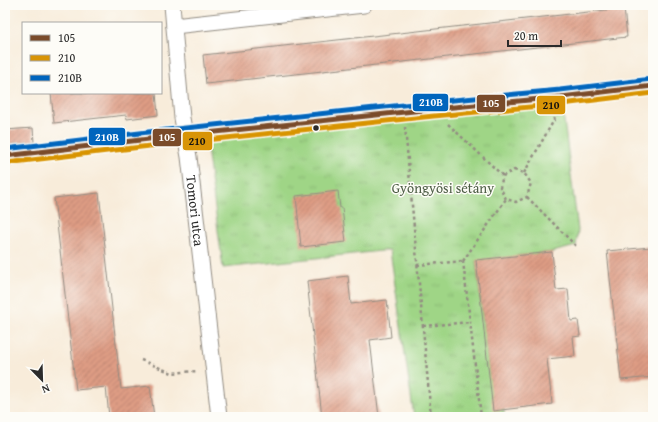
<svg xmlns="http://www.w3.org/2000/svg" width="658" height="422" font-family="'Gentium Book Plus',serif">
<defs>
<pattern id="grass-tufts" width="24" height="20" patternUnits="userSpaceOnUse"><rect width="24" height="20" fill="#9fd586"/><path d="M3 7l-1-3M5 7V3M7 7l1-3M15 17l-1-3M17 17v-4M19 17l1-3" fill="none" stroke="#89b774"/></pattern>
<pattern id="building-hatch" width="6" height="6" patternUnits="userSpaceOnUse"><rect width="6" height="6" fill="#de9c84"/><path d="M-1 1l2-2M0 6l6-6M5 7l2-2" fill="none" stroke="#b47f6c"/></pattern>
</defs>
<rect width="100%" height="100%" fill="#fdfcf7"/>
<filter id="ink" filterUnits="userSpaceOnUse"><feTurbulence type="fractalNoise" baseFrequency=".025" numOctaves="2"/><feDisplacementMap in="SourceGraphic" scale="8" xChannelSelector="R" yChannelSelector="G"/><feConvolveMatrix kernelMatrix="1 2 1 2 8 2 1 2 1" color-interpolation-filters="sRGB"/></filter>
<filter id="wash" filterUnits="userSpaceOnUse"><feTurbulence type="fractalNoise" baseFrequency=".012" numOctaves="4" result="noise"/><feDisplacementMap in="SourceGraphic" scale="16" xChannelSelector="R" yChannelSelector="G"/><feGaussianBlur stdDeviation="0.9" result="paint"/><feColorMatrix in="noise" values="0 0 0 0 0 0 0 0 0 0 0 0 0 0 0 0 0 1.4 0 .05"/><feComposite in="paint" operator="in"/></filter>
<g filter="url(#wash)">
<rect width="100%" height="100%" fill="#f8ecda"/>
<!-- grass -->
<path fill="url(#grass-tufts)" stroke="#658058" d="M561 97 578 230 576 246 552 252 476 261 489 373 504 410V417H414L390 250 223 268 205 133Z"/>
<g id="blocks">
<!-- building -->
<path fill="url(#building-hatch)" d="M624 8 627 37 206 84 203 55Z
M51 93H156L158 115 127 119 126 115 54 123Z
M33 128 34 142 5 145V130Z
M338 191 340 208H342L346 242 301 247 296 196Z
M99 193 121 389 150 386 154 417H109L106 387 76 390 54 198Z
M651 247 653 263V377L621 380 607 251Z
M552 252 556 290 568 289 571 321 578 320 580 336 573 337 575 356 547 359 552 404 493 411 476 260Z
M348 276 351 304 387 300 391 337 370 340 379 417H322L307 281Z"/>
</g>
</g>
<g filter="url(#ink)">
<use href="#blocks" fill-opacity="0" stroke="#928c82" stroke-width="1"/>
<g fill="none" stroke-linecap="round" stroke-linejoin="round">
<!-- street casing -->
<g stroke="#928c82" stroke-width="17">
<g id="street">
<path id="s1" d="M172 5 182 118 189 157 219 417"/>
<path d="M174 26 364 5"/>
<path d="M5 156 118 143 149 139 433 109 561 97 653 86"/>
</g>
</g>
<!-- path -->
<path stroke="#928c82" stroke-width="2.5" stroke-dasharray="3 3" stroke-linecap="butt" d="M448 124 503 176
M405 127 431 417
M514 170 524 173 531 183 527 197 516 202 506 199 500 187 503 176Z
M524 173 558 113
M527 197 576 246
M463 261 481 417
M463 261 506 199
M417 265 463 261
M423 326 470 322
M141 360 172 373 197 371"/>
<!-- street -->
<use href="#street" stroke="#fff" stroke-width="15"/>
<!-- bus-1 casing -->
<g stroke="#fdfcf7" stroke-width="8">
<path id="bus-1" d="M5 156 149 139 433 109 561 97 653 86"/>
</g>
<!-- bus-2 casing -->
<g stroke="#fdfcf7" stroke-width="8">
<path id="bus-2" d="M6 163 150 146 434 116 562 104 653 93"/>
</g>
<!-- bus-3 casing -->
<g stroke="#fdfcf7" stroke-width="8">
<path id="bus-3" d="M5 149 148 132 432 102 560 90 652 79"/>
</g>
<!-- bus-1 -->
<use href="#bus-1" stroke="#7a4b2a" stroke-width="5"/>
<!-- bus-2 -->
<use href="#bus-2" stroke="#d89406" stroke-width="5"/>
<!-- bus-3 -->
<use href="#bus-3" stroke="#0065bd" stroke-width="5"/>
</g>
</g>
<!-- markers -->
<circle fill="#2b2b2b" stroke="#fdfcf7" stroke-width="1.5" cx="316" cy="128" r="3.5"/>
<g text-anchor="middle" stroke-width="3" stroke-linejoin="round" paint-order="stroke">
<!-- park labels -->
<g font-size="14" fill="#4e5e46" stroke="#fdfcf7">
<text x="443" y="193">Gyöngyösi sétány</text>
</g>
<!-- street labels -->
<g font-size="14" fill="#2b2b2b" stroke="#fdfcf7">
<text dy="5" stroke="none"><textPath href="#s1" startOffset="207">Tomori utca</textPath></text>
</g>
</g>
<g stroke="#fdfcf7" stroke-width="1.5">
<rect x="412" y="93" width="37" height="19" rx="4" fill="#0065bd"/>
<rect x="476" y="94" width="30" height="19" rx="4" fill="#7a4b2a"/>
<rect x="536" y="95" width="30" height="20" rx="4" fill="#d89406"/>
<rect x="88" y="127" width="38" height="19" rx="4" fill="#0065bd"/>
<rect x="152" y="128" width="30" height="19" rx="4" fill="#7a4b2a"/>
<rect x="182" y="131" width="31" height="20" rx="4" fill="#d89406"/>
</g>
<g font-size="11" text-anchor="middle" font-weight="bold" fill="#fff">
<text x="431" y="106">210B</text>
<text x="491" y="107">105</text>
<text x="107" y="141">210B</text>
<text x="167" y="141">105</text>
</g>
<g font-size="11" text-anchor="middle" font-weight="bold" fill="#111">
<text x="551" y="109">210</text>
<text x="197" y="145">210</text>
</g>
<!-- margin -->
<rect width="658" height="422" fill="none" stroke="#fdfcf7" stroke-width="20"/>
<!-- legend -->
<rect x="22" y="22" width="140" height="72" fill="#fdfcf7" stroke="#a9a8a5"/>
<rect x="30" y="35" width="20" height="6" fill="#7a4b2a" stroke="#a9a8a5"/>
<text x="58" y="42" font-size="12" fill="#2b2b2b">105</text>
<rect x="30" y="55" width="20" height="6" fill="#d89406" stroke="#a9a8a5"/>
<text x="58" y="62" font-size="12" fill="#2b2b2b">210</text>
<rect x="30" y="75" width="20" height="6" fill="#0065bd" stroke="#a9a8a5"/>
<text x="58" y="82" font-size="12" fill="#2b2b2b">210B</text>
<!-- north arrow -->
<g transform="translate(42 380) rotate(157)" stroke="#fdfcf7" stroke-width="3" paint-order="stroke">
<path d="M0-3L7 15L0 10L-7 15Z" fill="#2b2b2b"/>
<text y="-6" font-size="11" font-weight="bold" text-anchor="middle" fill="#2b2b2b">N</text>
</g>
<!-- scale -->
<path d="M508 40v6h53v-6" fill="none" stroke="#2b2b2b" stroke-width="2"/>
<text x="514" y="40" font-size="12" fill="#2b2b2b" stroke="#fdfcf7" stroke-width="3" paint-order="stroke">20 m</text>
</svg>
